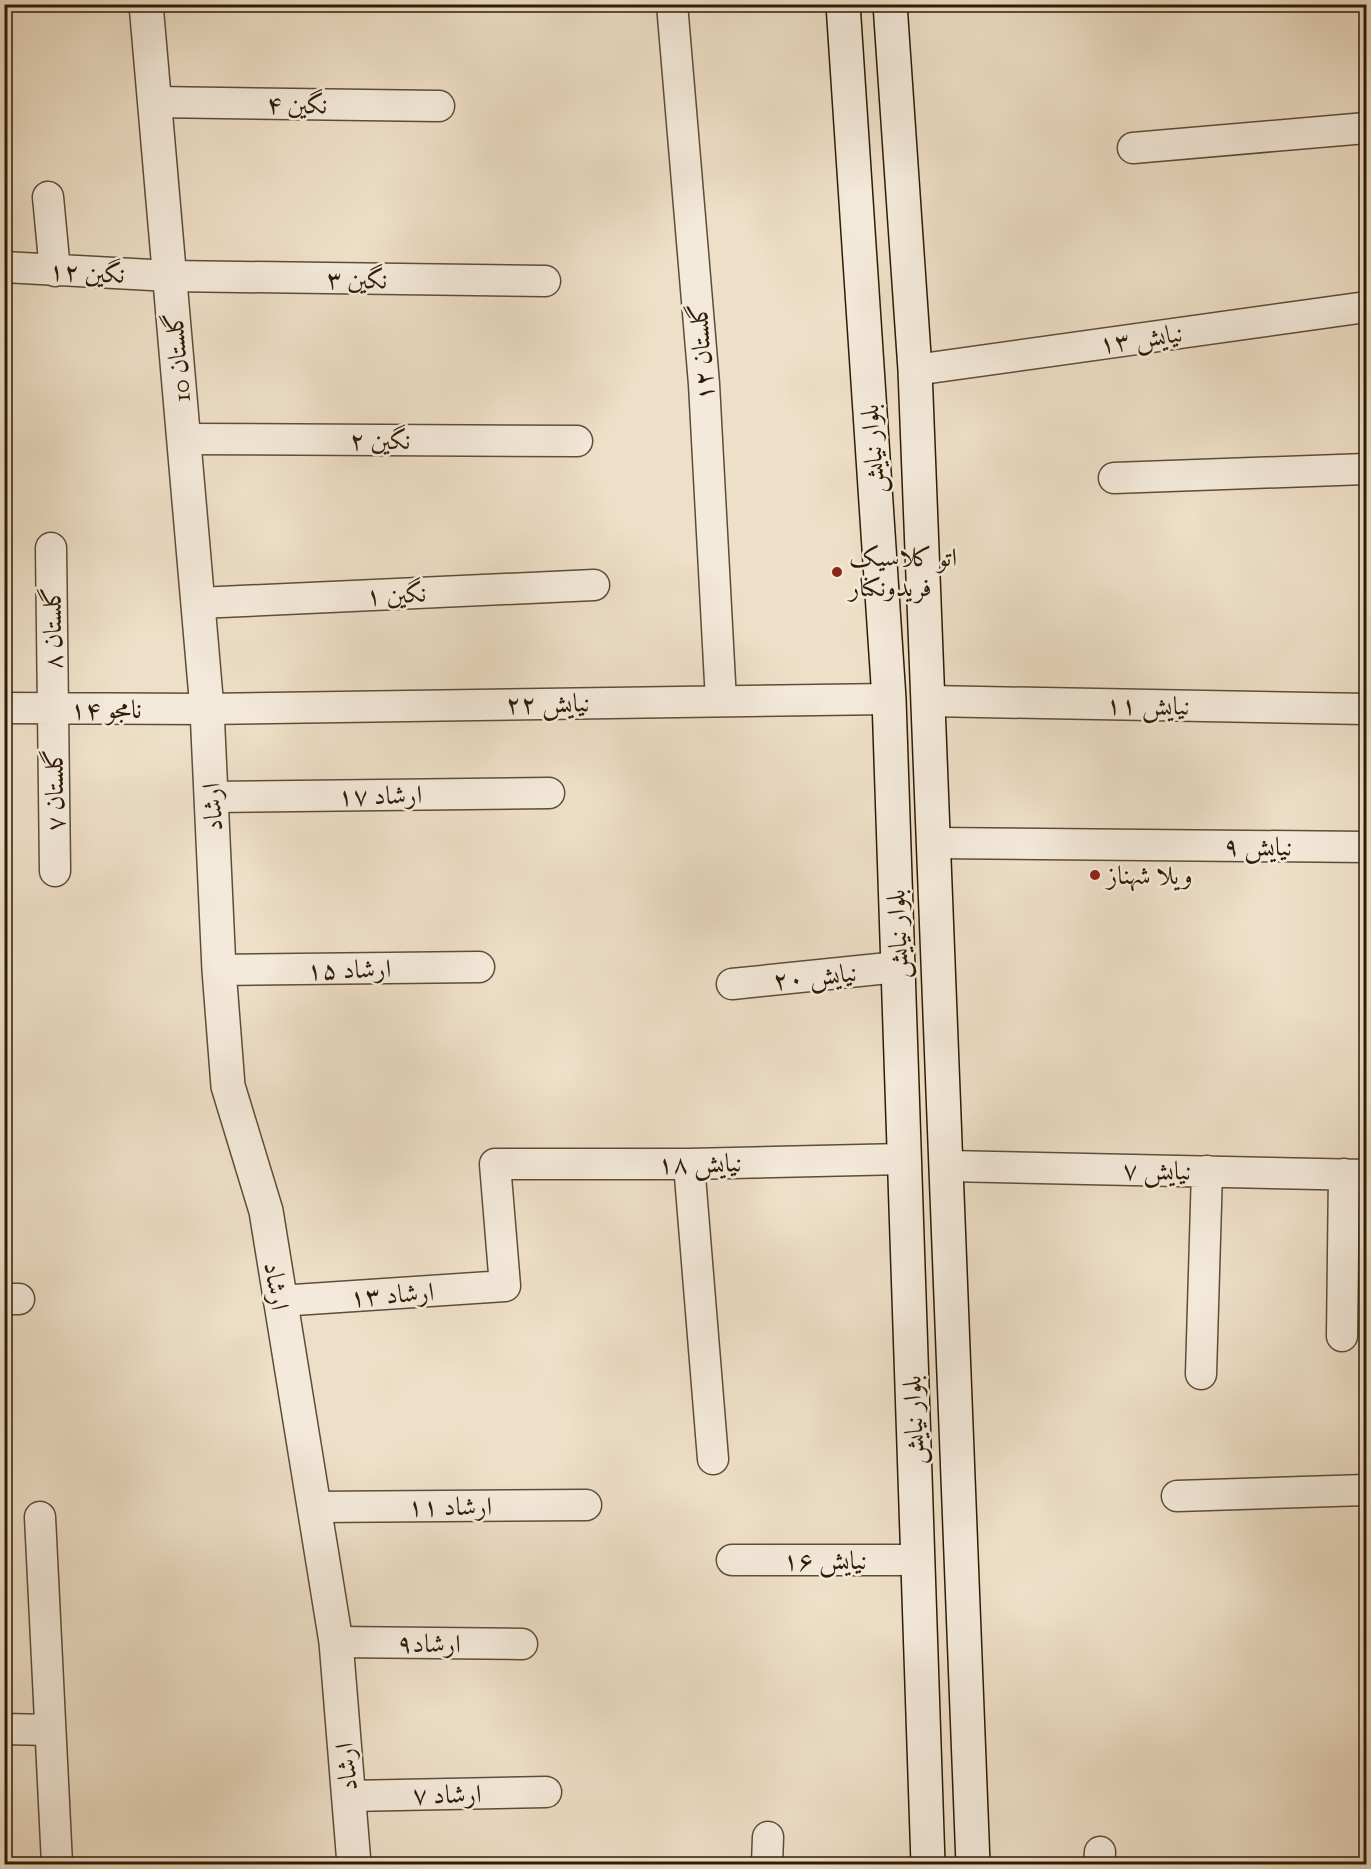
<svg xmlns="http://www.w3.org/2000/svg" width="1371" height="1869" font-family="'Sorts Mill Goudy',Amiri,serif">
<rect width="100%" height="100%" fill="#eedfc8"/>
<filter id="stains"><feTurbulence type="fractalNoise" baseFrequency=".00333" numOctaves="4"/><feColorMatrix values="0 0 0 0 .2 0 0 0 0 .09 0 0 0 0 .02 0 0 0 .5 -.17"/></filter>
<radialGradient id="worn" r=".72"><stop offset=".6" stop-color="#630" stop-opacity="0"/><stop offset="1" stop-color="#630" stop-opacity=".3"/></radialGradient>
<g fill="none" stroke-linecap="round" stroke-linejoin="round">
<!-- minor casing -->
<g stroke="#5e4d36" stroke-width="33">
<path id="minor" d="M672 4 704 384 721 701
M154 102 439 106
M1133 148 1366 128
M48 197 55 271
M4 267 170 276 545 281
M915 370 1366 307
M184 439 577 441
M1114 478 1366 469
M51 548 55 871
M198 603 594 585
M929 701 1366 709
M4 708 207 709 889 699
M211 797 549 793
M934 843 1366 847
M219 970 479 967
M732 984 898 967
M689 1164 713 1459
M947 1166 1366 1175
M4 1299H19
M279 1301 505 1286 495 1164H689L904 1159
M1342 1336 1344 1174
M1201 1374 1207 1171
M1177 1496 1366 1490
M314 1507 586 1505
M40 1517 57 1864
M732 1560H917
M336 1642 522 1644
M4 1729 50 1730
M349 1796 546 1792
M767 1864 768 1837
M1099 1864 1100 1852"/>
</g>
<!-- tertiary casing -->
<g stroke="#5e4d36" stroke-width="36">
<path id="tertiary" d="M146 4 207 709 219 970 228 1086 266 1211 336 1642 354 1864"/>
</g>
<!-- secondary casing -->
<g stroke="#2e1c05" stroke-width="36">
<path id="secondary" d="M843 4 889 699 928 1864
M890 4 915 370 973 1864"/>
</g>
<!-- minor -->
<use href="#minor" stroke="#f4eadb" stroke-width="30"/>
<!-- tertiary -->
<use href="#tertiary" stroke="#f4eadb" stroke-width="33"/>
<!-- secondary -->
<use href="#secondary" stroke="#f4eadb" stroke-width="33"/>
</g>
<!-- markers -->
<g fill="#8f2418" stroke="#f4eadb" stroke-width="2">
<circle cx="837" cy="572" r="6"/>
<circle cx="1095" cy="875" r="6"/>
</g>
<g text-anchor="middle" stroke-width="5" stroke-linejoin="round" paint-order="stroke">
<!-- street labels -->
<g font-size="26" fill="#2e1c05" stroke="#f4eadb">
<text transform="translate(297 104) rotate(1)" y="9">نگین ۴</text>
<text transform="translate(87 272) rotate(3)" y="9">نگین ۱۲</text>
<text transform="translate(357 279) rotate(1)" y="9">نگین ۳</text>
<text transform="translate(1141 338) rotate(-8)" y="9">نیایش ۱۳</text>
<text transform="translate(701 352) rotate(-94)" y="9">گلستان ۱۲</text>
<text transform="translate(177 357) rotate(-95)" y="9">گلستان 10</text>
<text x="380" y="449">نگین ۲</text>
<text transform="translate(872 449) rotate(-94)" y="9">بلوار نیایش</text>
<text transform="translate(396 594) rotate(-3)" y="9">نگین ۱</text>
<text transform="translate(52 628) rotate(-91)" y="9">گلستان ۸</text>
<text transform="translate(548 703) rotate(-1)" y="9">نیایش ۲۲</text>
<text transform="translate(1148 705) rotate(1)" y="9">نیایش ۱۱</text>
<text x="106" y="718">نامجو ۱۴</text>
<text transform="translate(54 790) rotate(-91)" y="9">گلستان ۷</text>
<text transform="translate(380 795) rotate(-1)" y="9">ارشاد ۱۷</text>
<text transform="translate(212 807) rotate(-93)" y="9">ارشاد</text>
<text transform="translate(1258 846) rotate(1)" y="9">نیایش ۹</text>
<text transform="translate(897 934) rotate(-92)" y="9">بلوار نیایش</text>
<text transform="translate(349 969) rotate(-1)" y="9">ارشاد ۱۵</text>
<text transform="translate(815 976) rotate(-6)" y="9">نیایش ۲۰</text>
<text transform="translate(700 1163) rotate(-1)" y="9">نیایش ۱۸</text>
<text transform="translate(1157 1170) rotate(1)" y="9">نیایش ۷</text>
<text transform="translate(277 1286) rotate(81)" y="9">ارشاد</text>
<text transform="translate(392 1294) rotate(-4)" y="9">ارشاد ۱۳</text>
<text transform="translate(913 1420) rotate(-92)" y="9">بلوار نیایش</text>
<text x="450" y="1515">ارشاد ۱۱</text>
<text x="825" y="1569">نیایش ۱۶</text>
<text transform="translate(429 1643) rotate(1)" y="9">ارشاد۹</text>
<text transform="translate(346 1767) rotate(-95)" y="9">ارشاد</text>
<text transform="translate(447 1794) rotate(-1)" y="9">ارشاد ۷</text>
</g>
<!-- poi labels -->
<g font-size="26" fill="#2e1c05" stroke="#f4eadb" text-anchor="start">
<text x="849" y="566">اتو کلاسیک<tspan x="849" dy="30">فریدونکنار</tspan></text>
<text x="1107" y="884">ویلا شهناز</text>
</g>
</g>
<!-- margin -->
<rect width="1371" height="1869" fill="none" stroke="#eedfc8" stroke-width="24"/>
<rect x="6" y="6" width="1359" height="1857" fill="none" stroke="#2e1c05" stroke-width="3"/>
<rect x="12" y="12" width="1347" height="1845" fill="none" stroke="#2e1c05" stroke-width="1.5"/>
<rect width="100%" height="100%" filter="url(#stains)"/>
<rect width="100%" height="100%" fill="url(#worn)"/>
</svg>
